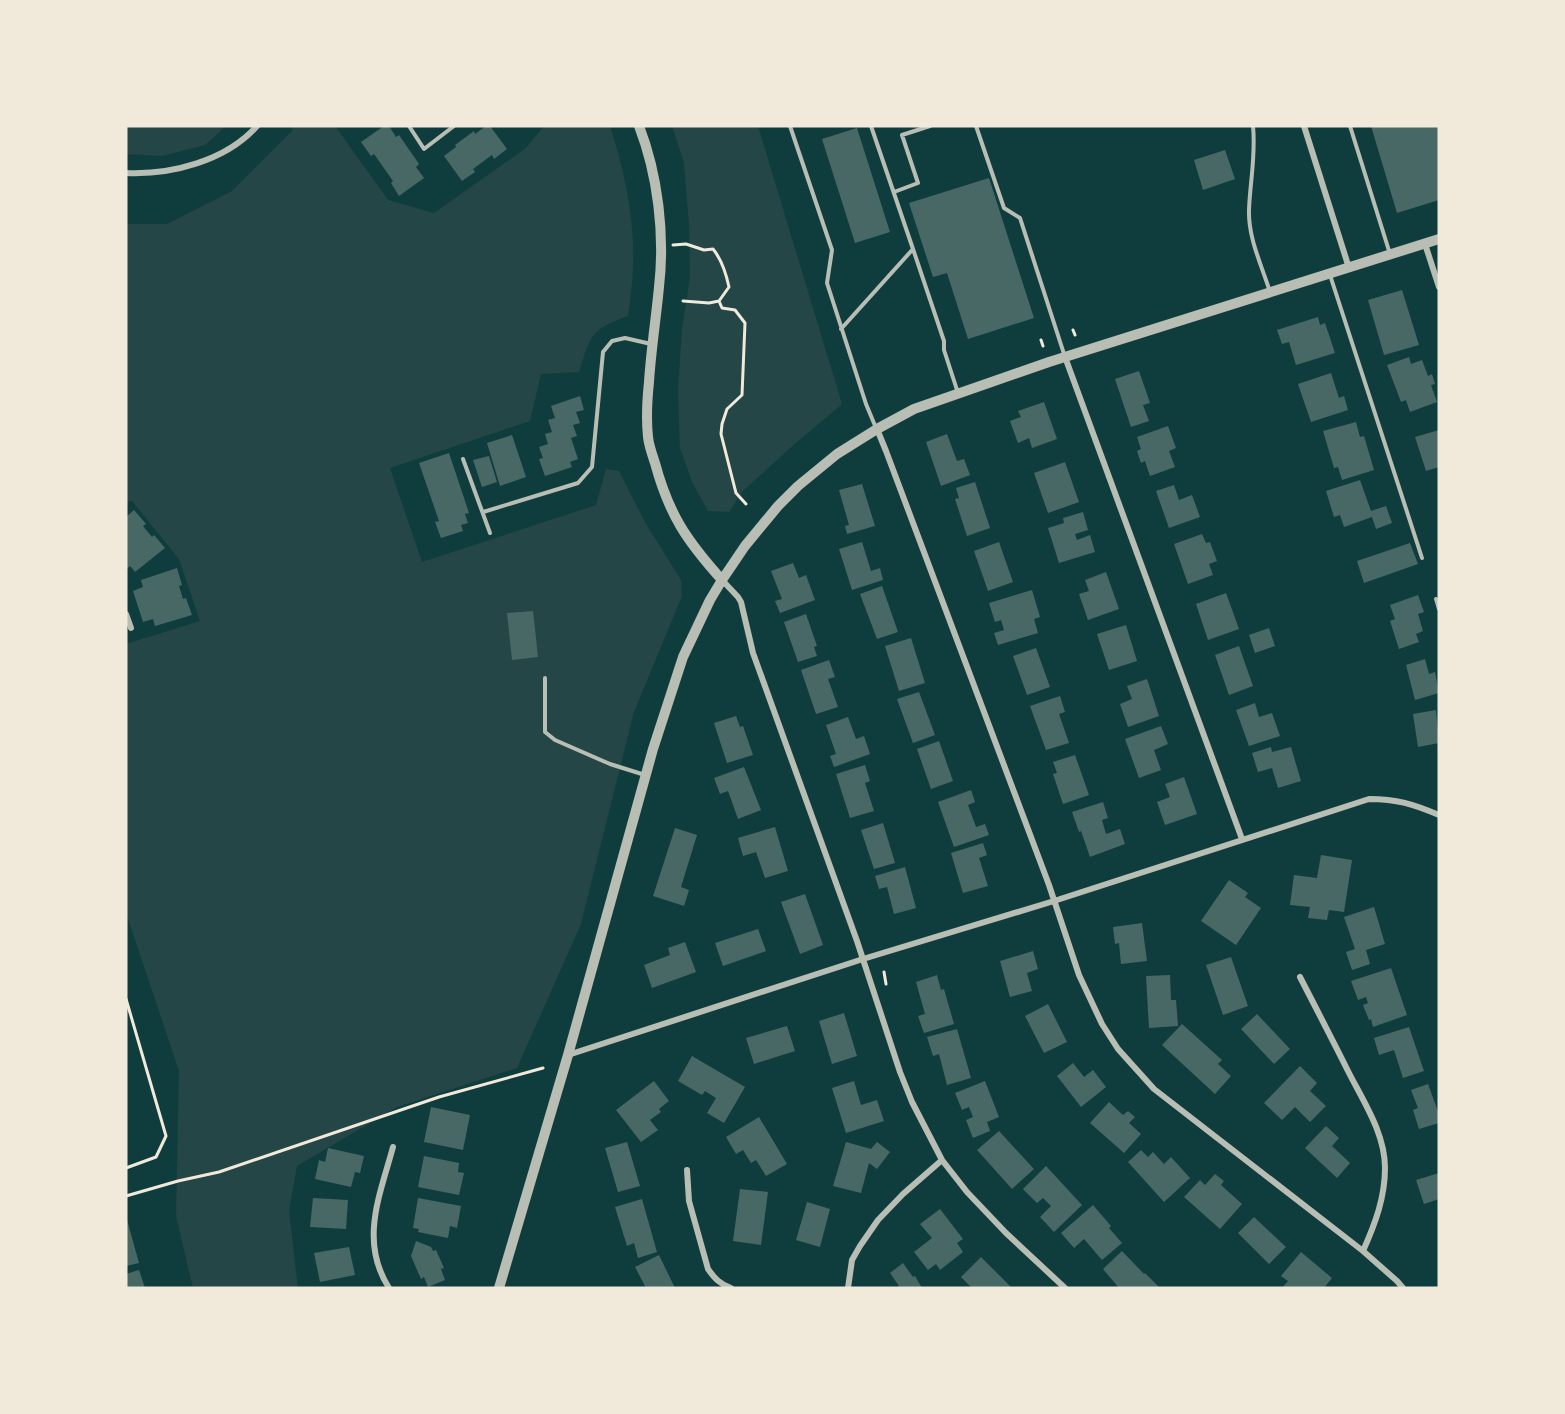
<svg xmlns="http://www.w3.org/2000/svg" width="1565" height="1414" font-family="'DejaVu Sans',sans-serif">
<rect width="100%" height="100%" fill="#0f3d3e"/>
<!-- green -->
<path fill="#244646" d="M126 126H226L205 145 162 156 126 154Z
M293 126H335L388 200 434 213 526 148 544 126H610C624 170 635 218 633 265 633 282 630 299 628 316 589 330 591 336 579 372L541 374 530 421 390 468 422 562 596 505 606 469 619 471 646 524 681 580 682 596 634 712 581 924 517 1068 397 1107 297 1166 289 1210 298 1288H193L176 1216 179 1071 126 913V644L200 621 179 559 132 501 126 502V224H167L232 191 292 131Z
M672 126H758L842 404 789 449 742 492 729 512 708 511 693 484 680 448 678 391 682 329 690 277 689 225 684 163Z"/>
<!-- building -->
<path fill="#486865" d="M384 126H389L396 137 399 135 419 164 416 167 424 178 399 196 391 183 393 181 374 154 371 156 361 142Z
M486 126H490L507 149 494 159 492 155 473 169 475 172 462 181 444 156 456 147 455 145 474 131 475 134Z
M1371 126H1439V200L1397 213Z
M857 128 890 232 855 243 822 139Z
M1225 150 1235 179 1203 190 1194 160Z
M989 178 1034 318 968 339 947 273 933 277 909 203Z
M1402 290 1419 345 1384 355 1368 300Z
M1318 317 1320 325 1325 323 1335 353 1296 365 1289 342 1282 344 1277 330Z
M1409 357 1411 364 1422 360 1428 376 1432 374 1435 384 1431 385 1437 402 1410 412 1406 400 1401 402 1387 365Z
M1139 371 1150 403 1143 405 1149 421 1131 427 1115 379Z
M1331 373 1339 398 1344 396 1348 410 1311 422 1298 384Z
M580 396 584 410 576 412 580 423 573 425 577 436 571 438 578 459 570 462 572 467 545 476 539 459 543 458 539 447 548 444 545 434 552 432 548 420 555 418 551 406Z
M1044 402 1057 439 1032 448 1029 438 1018 443 1010 421 1021 417 1018 411Z
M1356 422 1360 437 1364 436 1374 470 1342 480 1338 467 1334 468 1323 431Z
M1168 426 1176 448 1169 451 1175 467 1150 476 1145 461 1141 463 1137 451 1141 449 1137 437Z
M1439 430V467L1426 471 1415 437Z
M947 434 957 461 964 459 970 475 941 486 926 442Z
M512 435 526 477 500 486 487 443Z
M449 453 469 513 465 514 468 523 461 525 463 531 441 538 435 522 439 521 419 463Z
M489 456 497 482 482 487 473 460Z
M1065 462 1079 502 1048 513 1034 473Z
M1360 480 1371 511 1386 506 1392 523 1376 529 1372 517 1344 527 1340 515 1334 517 1326 491Z
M975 482 990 528 967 536 955 499 959 498 956 488Z
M862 484 875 526 847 534 845 526 849 525 839 490Z
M1174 485 1179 500 1192 495 1200 517 1169 528 1156 491Z
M134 510 146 524 143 526 152 537 154 535 165 548 135 572 130 566 126 570V517Z
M1083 512 1088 530 1075 534 1077 540 1090 535 1095 552 1059 563 1048 528 1064 523 1063 518Z
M1202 534 1206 543 1210 542 1217 561 1209 564 1213 575 1188 584 1174 544Z
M862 542 871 571 880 568 883 580 852 590 839 549Z
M999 542 1013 582 988 591 974 551Z
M1410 543 1418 564 1364 583 1357 561Z
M793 563 799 578 806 575 815 600 780 613 775 601 782 599 771 571Z
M177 568 182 585 179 586 183 599 186 598 192 615 155 626 153 619 143 622 133 591 143 587 141 580Z
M1106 572 1119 609 1088 620 1079 594 1089 591 1085 580Z
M882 586 898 632 877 639 860 594Z
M1032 590 1040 617 1034 619 1038 633 998 645 994 633 1004 630 1001 620 995 622 989 603Z
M1226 593 1239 629 1208 640 1196 604Z
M1418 595 1424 612 1418 614 1423 631 1416 634 1419 642 1399 649 1390 621 1395 619 1390 605Z
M533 611 538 657 512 660 507 613Z
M806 614 817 646 814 647 817 656 798 662 784 622Z
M1126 625 1137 661 1109 670 1097 634Z
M1269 628 1275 646 1255 653 1249 635Z
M911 638 925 683 899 691 885 646Z
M1239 646 1253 686 1229 695 1215 655Z
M1036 648 1050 687 1027 695 1013 656Z
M1425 659 1429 674 1435 672 1439 693 1415 700 1406 665Z
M829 660 835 677 828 679 838 707 816 714 801 670Z
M1147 679 1159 716 1128 727 1120 704 1132 699 1127 686Z
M919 692 935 735 913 743 897 699Z
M1060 696 1065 712 1059 714 1069 743 1046 750 1030 706Z
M1255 703 1259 717 1272 713 1280 736 1249 746 1236 710Z
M1436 710 1439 743 1418 747 1413 714Z
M736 716 740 727 743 726 753 755 727 763 714 723Z
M848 717 856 739 864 736 870 754 834 767 830 756 836 754 826 725Z
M1161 726 1168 744 1154 750 1161 770 1139 778 1125 739Z
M939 741 953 781 931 789 917 749Z
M1271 747 1272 752 1291 747 1301 781 1278 788 1272 768 1258 772 1252 753Z
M1075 755 1089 795 1063 804 1053 774 1057 773 1053 762Z
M865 765 870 781 865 783 874 811 850 818 836 774Z
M744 767 761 810 738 819 728 791 720 794 714 778Z
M1184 777 1197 814 1165 825 1157 802 1170 797 1165 784Z
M971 790 975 802 968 805 976 827 985 824 989 835 954 847 938 802Z
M1103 802 1108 818 1102 820 1106 834 1120 829 1125 844 1090 857 1081 831 1079 832 1072 812Z
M883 823 895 863 874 869 861 830Z
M775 827 788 871 765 878 756 852 743 856 738 838Z
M675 828 697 835 681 887 689 890 684 906 653 896Z
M983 843 987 855 979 858 988 886 963 893 951 853Z
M1321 855 1352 860 1344 912 1329 910 1327 920 1308 918 1310 907 1290 905 1294 875 1317 878Z
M905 867 916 908 894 914 887 887 879 889 875 876Z
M1229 880 1248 893 1245 897 1261 908 1236 945 1201 921Z
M805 894 823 945 800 954 781 902Z
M1374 907 1385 944 1366 950 1370 964 1352 970 1346 952 1355 949 1344 917Z
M1142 923 1147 961 1121 964 1119 943 1115 944 1113 927Z
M758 929 766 951 723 966 715 943Z
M685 942 696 972 652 988 644 965 670 955 668 948Z
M1033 951 1038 969 1027 973 1032 991 1010 997 1000 961Z
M1231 957 1248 1006 1223 1015 1206 965Z
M1391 968 1407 1015 1373 1027 1371 1019 1369 1020 1363 1005 1368 1003 1366 997 1358 1000 1351 981Z
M937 975 941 990 944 989 954 1024 924 1033 918 1016 925 1014 916 982Z
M1170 975 1171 1000H1176L1178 1026 1149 1028 1146 976Z
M1048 1004 1067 1042 1044 1053 1025 1016Z
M844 1013 857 1056 832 1064 819 1021Z
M1257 1014 1290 1049 1274 1064 1241 1029Z
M1182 1024 1222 1060 1218 1064 1231 1076 1215 1094 1162 1045Z
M787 1026 795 1051 754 1064 746 1038Z
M1409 1027 1424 1071 1403 1078 1394 1050 1379 1055 1374 1038Z
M957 1029 971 1078 947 1085 939 1054 933 1056 927 1037Z
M692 1056 745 1087 724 1123 707 1113 716 1098 705 1091 702 1095 678 1081Z
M1073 1063 1084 1077 1093 1070 1106 1087 1081 1107 1057 1076Z
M1300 1066 1317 1083 1310 1091 1326 1106 1310 1122 1295 1107 1282 1120 1264 1103Z
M654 1081 669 1101 659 1109 661 1112 650 1120 658 1130 641 1142 616 1110Z
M854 1081 861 1105 877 1100 884 1121 846 1133 832 1088Z
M985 1081 999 1117 987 1122 990 1131 973 1138 966 1120 973 1117 969 1107 962 1110 955 1093Z
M1428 1084 1439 1114V1123L1419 1129 1413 1110 1418 1108 1411 1090Z
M1109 1102 1123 1115 1128 1111 1135 1117 1129 1123 1141 1134 1124 1153 1090 1123Z
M431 1107 470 1115 463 1150 424 1142Z
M759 1117 787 1164 766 1176 756 1160 751 1163 743 1150 736 1154 726 1137Z
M1326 1126 1339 1138 1332 1146 1350 1163 1337 1178 1305 1148Z
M999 1131 1034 1169 1012 1189 977 1150Z
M627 1142 640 1186 618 1192 605 1148Z
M846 1142 871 1149 877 1142 890 1152 877 1169 869 1163 861 1193 833 1186Z
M328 1148 364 1156 360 1173 355 1172 351 1187 315 1179 319 1160 325 1162Z
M1141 1150 1148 1157 1153 1152 1164 1164 1171 1157 1190 1178 1164 1202 1128 1162Z
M424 1156 459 1163 458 1172 464 1173 459 1195 418 1187Z
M1046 1166 1082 1205 1054 1232 1040 1217 1051 1206 1043 1198 1037 1203 1023 1189Z
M1439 1173V1199L1424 1204 1416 1180Z
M1215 1174 1224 1181 1221 1185 1242 1204 1220 1229 1184 1197 1200 1180 1205 1185Z
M740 1189 768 1192 761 1245 733 1241Z
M313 1198 348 1200 346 1229 310 1227Z
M418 1198 461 1206 457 1228 450 1226 448 1238 418 1232 419 1229 413 1228Z
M642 1199 657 1252 638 1258 634 1243 627 1246 615 1207Z
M807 1202 830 1209 820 1247 796 1240Z
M1093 1205 1111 1226 1109 1228 1122 1243 1102 1260 1084 1239 1074 1248 1061 1233Z
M940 1209 963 1239 957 1243 963 1252 940 1270 936 1264 928 1270 914 1252 932 1238 920 1224Z
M126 1216 139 1263 126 1266Z
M1254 1217 1286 1247 1269 1264 1238 1233Z
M416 1241 431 1247 433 1251 436 1250 444 1268 441 1269 445 1280 428 1287 424 1277 421 1279 411 1256Z
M349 1247 355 1275 320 1282 314 1253Z
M1122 1251 1144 1274 1145 1273 1160 1288H1119L1103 1269Z
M1301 1252 1332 1278 1324 1288H1282L1288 1281 1281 1276Z
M659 1255 675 1288H646L635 1267Z
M981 1257 1012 1288H972L961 1277Z
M903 1263 913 1277 915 1276 922 1288H896L899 1286 890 1273Z
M139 1270 145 1288H126V1274Z"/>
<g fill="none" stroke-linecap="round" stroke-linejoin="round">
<!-- path -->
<path stroke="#f1e9da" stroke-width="3" d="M673 245 686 244 704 250 713 249C722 260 726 273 729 287L719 301 722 308 735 310 745 323 742 395 727 409 722 424 721 434 736 493 746 504
M683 301 709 303 719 301
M1073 330 1075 335
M1041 340 1043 346
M884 972 886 984
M126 999 166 1136 156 1157 126 1168
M126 1196 178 1181 219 1172 439 1097 543 1068"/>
<!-- service -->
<path stroke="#b8beb3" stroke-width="4" d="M409 126 424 149 454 126
M790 126 832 250 827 283 866 404 876 428
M976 126 1004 208 1020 218 1065 357
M1253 126C1256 155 1250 182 1249 210 1248 238 1262 266 1270 292
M1350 126 1390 254
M894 192 918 183 902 135 930 126
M913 249 944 341V350L958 393
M1330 275 1422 558
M841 329 913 249 871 126
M463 459 490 533
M483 512 578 483 592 467 603 352 612 341 625 338 651 344
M1436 599 1439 609
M545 678V732L555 740 610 764 645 775"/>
<!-- minor -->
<path stroke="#b8beb3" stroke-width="6" d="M1304 126 1349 268
M126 173C171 175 226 161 257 126
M1425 244 1439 287
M1065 357 1242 839
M877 429 886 451 1049 885 1079 975 1102 1024 1118 1049 1154 1089 1363 1251 1397 1281 1403 1288
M722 580 738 597 741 602 753 653 857 941 900 1072 912 1102 942 1160 967 1192 1006 1233 1065 1288
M126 614 131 628
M1300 977C1316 1008 1332 1039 1348 1071 1363 1101 1385 1133 1385 1168 1385 1198 1375 1224 1363 1251
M568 1055 863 959 1054 901 1369 799C1397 799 1413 804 1439 815
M687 1170 689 1201 708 1269C715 1279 720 1284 731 1288
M389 1288C359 1241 380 1195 393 1147
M848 1288 852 1260 860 1246 878 1220 903 1194 942 1160"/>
<!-- tertiary -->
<path stroke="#b8beb3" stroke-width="10" d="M639 126C658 175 665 235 659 287 656 319 651 350 649 382 647 401 646 418 648 437 649 446 652 454 655 463 669 515 687 541 722 580
M499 1288 568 1055 653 749 683 657 710 600 722 580 745 546 778 506 798 486 837 454 877 429 914 409 1049 362 1439 239"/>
</g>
<!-- border -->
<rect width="1565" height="1414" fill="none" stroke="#f1e9da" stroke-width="255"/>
</svg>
